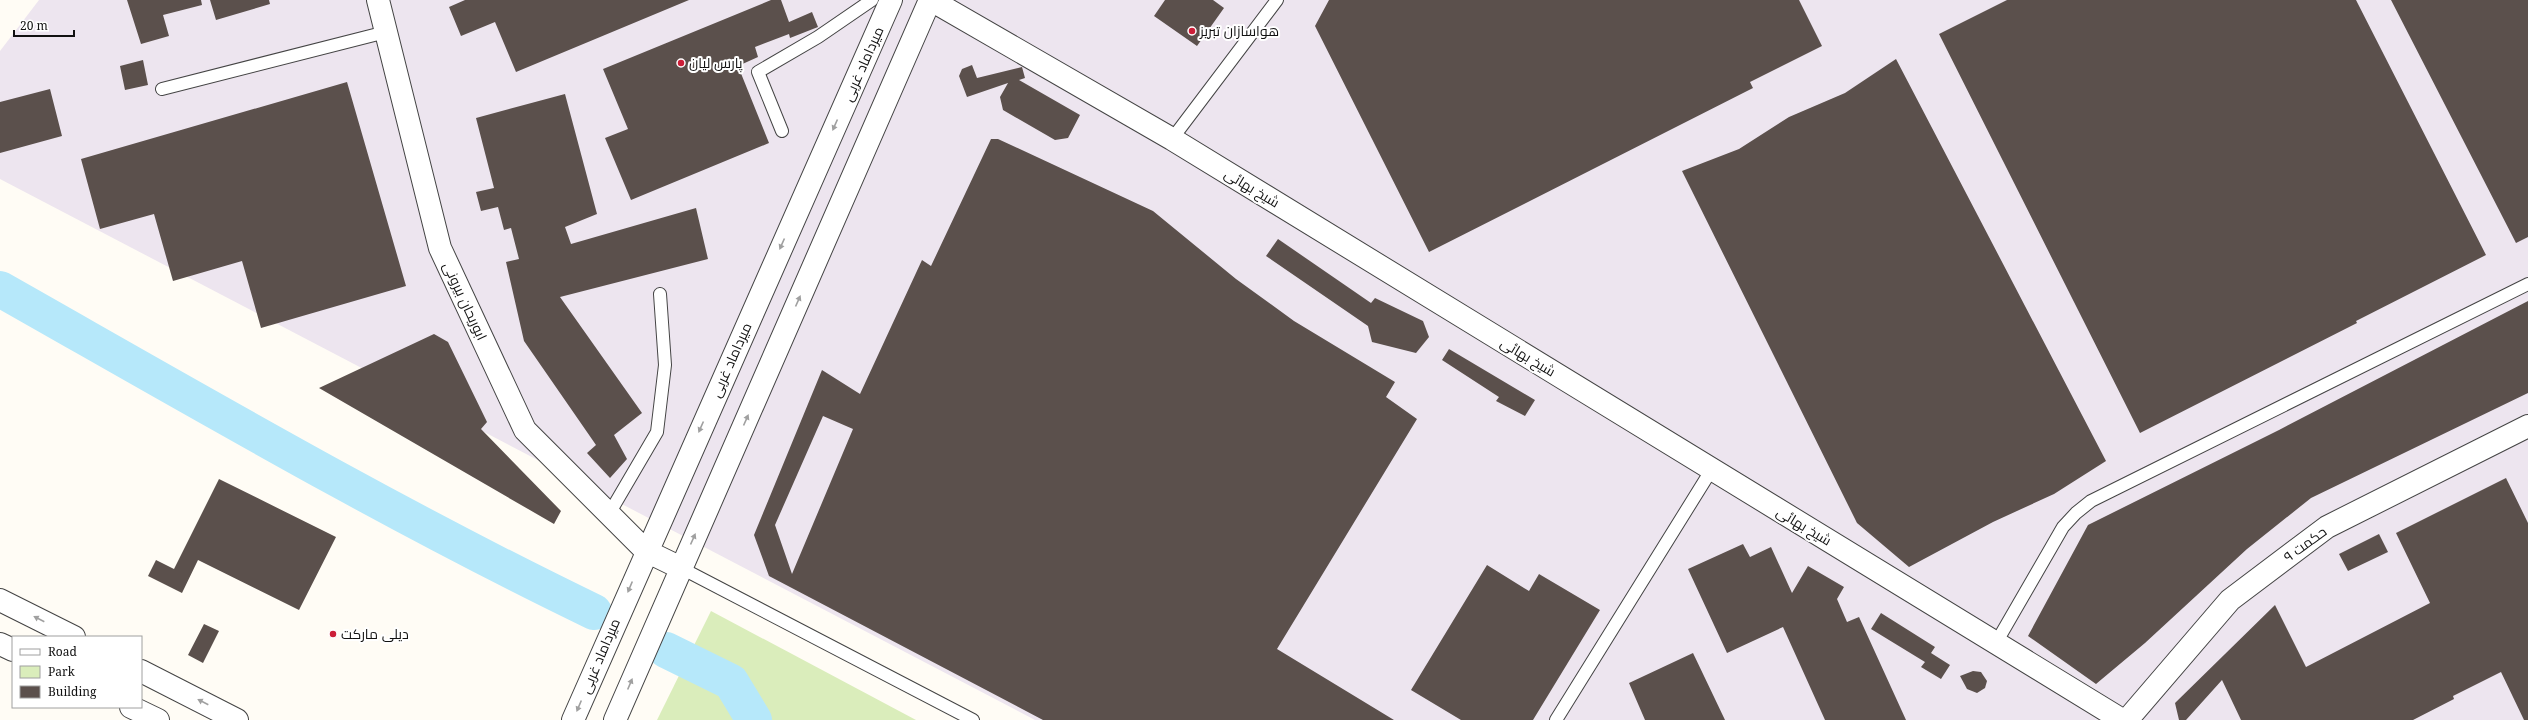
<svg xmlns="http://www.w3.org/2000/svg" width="2528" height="720" font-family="'Noto Serif',Cairo,serif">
<rect width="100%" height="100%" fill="#fffcf5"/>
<!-- industrial -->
<path fill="#ede5ef" d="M39 0H2528V720H1035L0 179V51Z"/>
<!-- green -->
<path fill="#daedbb" d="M711 611 916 720H657Z"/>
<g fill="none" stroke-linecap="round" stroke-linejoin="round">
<!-- river -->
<path stroke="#b6e8fa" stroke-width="36" d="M0 289C196 400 391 514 594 612
M666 650 731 682 754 720"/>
</g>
<!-- building -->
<path fill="#5b504c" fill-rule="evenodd" d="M127 0H201L202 5 163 15 169 36 141 44Z
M210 0H269L270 4 216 20Z
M465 0H689L516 72 495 22 461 36 449 7Z
M771 0H781L789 22 812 12 818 27 790 38 789 34 755 47 758 57 738 66 769 143 631 200 605 138 628 129 603 69Z
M1165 0H1213L1224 8 1197 46 1154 16Z
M1329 0H1799L1822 46 1750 82 1753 88 1429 252 1315 26Z
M2007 0H2356L2486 255 2356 321 2357 323 2140 433 1939 34Z
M2391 0H2528V237L2516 243Z
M1896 59 2106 461 2054 494 1993 522 1909 567 1857 523 1682 171 1739 149 1789 117 1845 93Z
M143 60 148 85 125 90 120 66Z
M972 65 977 78 1022 67 1025 78 1019 80 1080 115 1068 138 1055 140 1003 110 1000 97 1008 83 967 97 959 76 962 69Z
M347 82 406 286 261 328 242 261 173 281 154 214 100 229 81 159Z
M50 89 62 136 0 153V102Z
M565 94 597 214 565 227 571 244 696 208 708 259 560 297 642 413 614 435 627 459 610 478 587 453 596 445 524 341 506 262 519 259 511 228 504 230 498 207 481 211 476 192 494 188 476 118Z
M991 139H998L1153 211 1236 279 1294 321 1395 382 1386 397 1417 419 1277 649 1394 720H1043L769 576 754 535 822 370 860 394 922 260 931 266ZM823 416 853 429 792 574 775 525Z
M1278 239 1371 303 1375 298 1423 321 1429 337 1416 353 1372 342 1368 326 1266 256Z
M2528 301V393L2311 498 2247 549 2145 643 2096 684 2028 636 2088 525 2279 430Z
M434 334 448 342 487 422 481 429 561 511 554 524 319 388Z
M1449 349 1535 400 1525 416 1496 401 1499 397 1442 360Z
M2506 478 2528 523V720H2524L2501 672 2453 696 2454 699 2413 720H2241L2222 680 2186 720H2179L2175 703 2275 605 2306 667 2430 603 2396 533Z
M219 479 336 537 299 610 198 560 182 593 148 576 156 560 174 569Z
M2379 534 2388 552 2348 571 2339 554Z
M1743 544 1750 557 1771 547 1792 593 1808 566 1844 587 1837 599 1847 622 1859 617 1906 720H1825L1783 627 1727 653 1688 569Z
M1487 565 1529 591 1539 574 1600 610 1533 720H1461L1411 690Z
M1881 613 1935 647 1931 653 1950 665 1941 679 1921 667 1925 662 1871 629Z
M204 624 219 631 203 663 188 655Z
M1693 653 1725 720H1645L1629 683Z
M1973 671 1981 672 1987 681 1985 688 1977 693 1967 689 1960 676Z"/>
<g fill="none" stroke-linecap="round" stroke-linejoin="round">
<!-- service casing -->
<g stroke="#444" stroke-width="14">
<path id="service" d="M162 89 386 32
M782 131 758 72 818 37 872 0
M1172 139 1277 0
M609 514 657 432 665 365 660 294
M681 568 973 720
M1996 643 2063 527 2076 513 2091 501 2528 284
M1556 720 1712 469"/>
</g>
<!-- tertiary casing -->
<g stroke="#444" stroke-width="24">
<path id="tertiary" d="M378 0 440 248 525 430 646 551 681 568
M931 0 1172 139 2122 720
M0 600 74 637
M0 644 13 650
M141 671 237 720
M131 707 158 720
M573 720 891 0
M615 720 930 0
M2127 720 2230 600 2327 527 2528 426"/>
</g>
<!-- service -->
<use href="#service" stroke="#fff" stroke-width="12"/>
<!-- tertiary -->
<use href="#tertiary" stroke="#fff" stroke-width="22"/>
</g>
<!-- one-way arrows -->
<defs><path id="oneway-solid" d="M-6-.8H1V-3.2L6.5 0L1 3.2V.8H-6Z"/></defs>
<g fill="#a0a0a0">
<use href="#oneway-solid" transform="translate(835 125) rotate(114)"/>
<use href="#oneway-solid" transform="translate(782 244) rotate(114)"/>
<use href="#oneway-solid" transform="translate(798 301) rotate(-66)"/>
<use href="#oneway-solid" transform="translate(746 420) rotate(-66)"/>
<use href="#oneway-solid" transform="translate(701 427) rotate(114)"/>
<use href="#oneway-solid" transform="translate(693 539) rotate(-66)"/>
<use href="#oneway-solid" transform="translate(630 587) rotate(113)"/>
<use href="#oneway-solid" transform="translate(39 619) rotate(-153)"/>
<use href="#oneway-solid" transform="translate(630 684) rotate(-67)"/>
<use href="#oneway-solid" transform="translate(203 702) rotate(-153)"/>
<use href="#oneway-solid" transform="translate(579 706) rotate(113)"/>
</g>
<!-- markers -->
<g fill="#cc1e38" stroke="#fff" stroke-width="1.5">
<circle cx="1192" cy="31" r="4"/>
<circle cx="681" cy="63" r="4"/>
<circle cx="333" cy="634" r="4"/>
</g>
<g text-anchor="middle" stroke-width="4" stroke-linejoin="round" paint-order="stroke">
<!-- poi labels -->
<g font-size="14" fill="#111" stroke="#fff" text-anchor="start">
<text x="1200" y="36">هواسازان تبریز</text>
<text x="689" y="68">پارس لیان</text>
<text x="341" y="639">دیلی مارکت</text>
</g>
<!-- street labels -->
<g font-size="14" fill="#111" stroke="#fff">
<text transform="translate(863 64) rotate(-66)" y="5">میرداماد غربی</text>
<text transform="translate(1252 188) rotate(31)" y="5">شیخ بهائی</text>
<text transform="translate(465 301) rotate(65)" y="5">ابوریحان بیرونی</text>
<text transform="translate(1528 357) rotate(31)" y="5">شیخ بهائی</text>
<text transform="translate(731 360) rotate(-66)" y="5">میرداماد غربی</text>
<text transform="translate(1804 526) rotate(31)" y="5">شیخ بهائی</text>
<text transform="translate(2305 544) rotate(-36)" y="5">حکمت ۹</text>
<text transform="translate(600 656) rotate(-67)" y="5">میرداماد غربی</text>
</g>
</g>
<!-- legend -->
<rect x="12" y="636" width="130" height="72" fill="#ffffff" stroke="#a0a0a0"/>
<rect x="20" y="649" width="20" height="6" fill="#ffffff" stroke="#a0a0a0"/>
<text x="48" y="656" font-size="12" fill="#111111">Road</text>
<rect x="20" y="666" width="20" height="12" fill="#daedbb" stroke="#a0a0a0"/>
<text x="48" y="676" font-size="12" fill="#111111">Park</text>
<rect x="20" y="686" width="20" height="12" fill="#5b504c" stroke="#a0a0a0"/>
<text x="48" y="696" font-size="12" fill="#111111">Building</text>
<!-- scale -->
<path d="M14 30v6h60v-6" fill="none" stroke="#111111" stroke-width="2"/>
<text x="20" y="30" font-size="12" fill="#111111" stroke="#ffffff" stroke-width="3" paint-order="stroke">20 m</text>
</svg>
